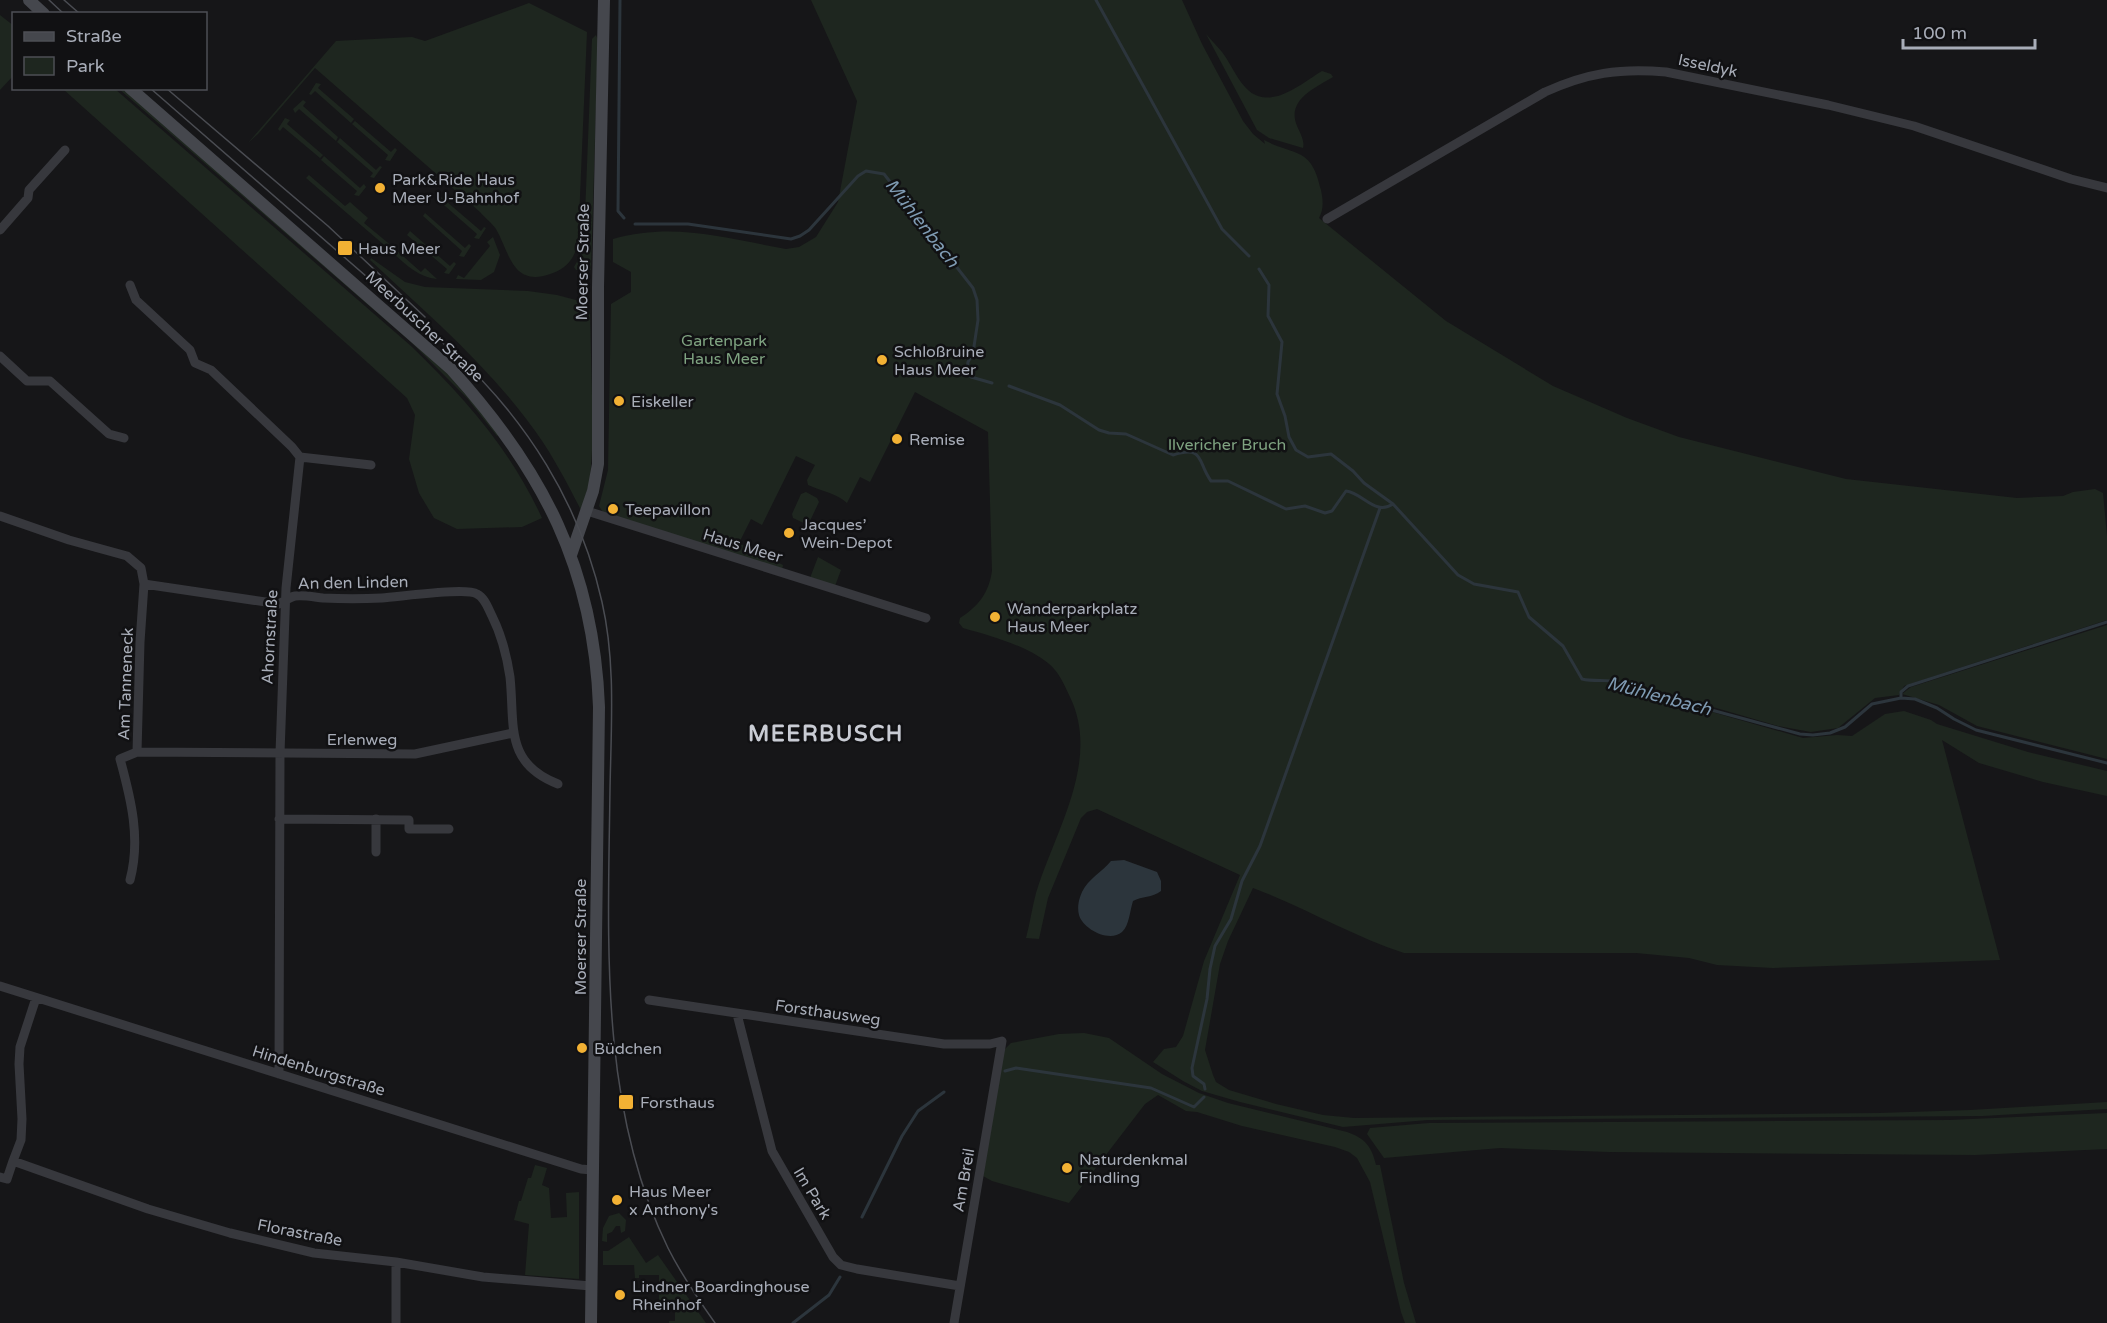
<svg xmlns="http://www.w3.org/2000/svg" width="2107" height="1323" font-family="'Varela Round',sans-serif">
<rect width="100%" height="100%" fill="#161618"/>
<!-- green -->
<path fill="#1e261f" d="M811 0H1182L1202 44 1243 121 1253 134 1265 144 1264 140C1297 157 1311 146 1321 190 1323 200 1324 209 1319 218L1446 321 1553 386 1627 418 1679 437 1846 479 2017 498 2063 496 2073 492 2095 489 2103 493 2107 536V620L1904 686 1899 695 1875 698 1838 728 1811 732 1778 726 1627 682 1625 687 1803 738 1837 735 1852 736 1885 714 1904 711 1931 720 1937 724 2028 752 2107 771V796L2043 782 1979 763 1942 740 2000 960 1773 968 1717 965 1689 958 1636 953H1404C1352 936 1304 907 1253 888L1228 941 1220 964 1205 1050 1213 1075 1216 1082 1229 1090 1276 1104 1323 1115 1354 1118 1879 1113 1970 1110 2107 1102V1109L1983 1116 1428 1120 1343 1127 1240 1102 1202 1091 1183 1081 1153 1062 1164 1049 1176 1047 1183 1036 1204 961 1240 875 1097 809 1087 812 1081 818 1048 898 1039 939 1026 938C1030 923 1032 908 1036 893 1055 831 1101 761 1070 697 1064 684 1059 672 1048 663 1025 645 991 636 963 628L959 623 960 618C979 606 989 592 992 571L988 432 915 392 870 482 860 477 847 503C836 493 821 491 808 485L807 480 815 465 796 456 762 525 751 519 739 543 783 565 782 572 604 514 599 506 608 470 611 304 631 292V272L613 262V239C674 222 725 238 786 249L799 247 816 237 838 202 857 101Z
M529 3 587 32 578 243C575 257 567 268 553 273 512 289 510 253 496 229 492 223 485 218 480 212L315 68 258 134 248 143 336 41 412 37 425 41Z
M0 15 14 26 13 76 0 90Z
M1206 34C1211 40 1217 46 1222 52 1238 73 1245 107 1281 95 1295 90 1309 79 1322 71L1331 74 1333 77C1315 88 1286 100 1297 126 1300 133 1305 141 1303 148L1269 138 1257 130Z
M596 35 598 40 591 270H576L574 267 583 251 584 240 592 39Z
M316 83 321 84 318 88 354 119 351 123 315 91 311 95 309 94Z
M63 89H115L411 346C465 398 510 449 542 518L522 527 457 529 434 518 419 493 409 459 415 415 407 398Z
M119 89H123L414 341 446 372 500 434 497 436 467 398 412 343Z
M303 100 306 102 303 106 338 137 336 141 299 109 295 113 293 109Z
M285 118 290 120 287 124 323 155 320 158 283 127 280 131 278 129Z
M355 121 391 152 395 148 397 150 390 161 385 160 388 155 352 124Z
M340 138 376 170 380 166 382 167 374 178 370 177 373 173 337 142Z
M324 156 360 188 364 184 366 187 359 196 354 195 357 191 321 160Z
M309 175 345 206 350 202 368 218 364 223 393 247 390 250 306 178Z
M440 196 481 231 484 227 486 228 479 239 474 238 477 234 437 199Z
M425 213 465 248 469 244 471 246 464 257 459 256 462 251 423 216Z
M410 231 450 266 454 262 456 264 449 274 444 273 447 269 407 235Z
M493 237 500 255 494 272 481 280 456 279 458 275 464 278 490 246 487 242Z
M395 249 421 272 425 268 437 279C418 277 406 265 392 252Z
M371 258 405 282 425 287 528 291 557 295 587 303 590 313 593 436 590 481 581 510C565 479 549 448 527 420 482 360 424 311 370 260Z
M806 492 817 498 819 502 808 525 793 518 792 514 801 494Z
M818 557 841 570 835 586 810 578Z
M2107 625V759L1977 726 1939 705 1902 694 1911 687Z
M1084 1033 1109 1038 1162 1074 1199 1093 1228 1103 1347 1132C1365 1138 1372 1147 1376 1165H1380L1404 1283 1416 1323H1405L1401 1312 1370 1182 1357 1158 1349 1152 1335 1147 1242 1126 1197 1112 1186 1111 1158 1095 1145 1104 1069 1203 992 1181 983 1176 1004 1050 1011 1043 1059 1034Z
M2107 1113V1149L1975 1155 1609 1152 1500 1148 1384 1158 1367 1134 1370 1128 1429 1123 1949 1120Z
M535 1165 547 1168 542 1185 549 1188 551 1218 567 1217 566 1193 579 1192V1279L525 1275 529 1224 514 1220 519 1201H521L528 1178H531Z
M619 1213 626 1220 625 1231 621 1233 620 1226H616L612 1232 607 1234V1242L602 1241 603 1228 609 1216Z
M629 1237 646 1263 658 1255 706 1323H669V1321H675V1302H659V1275H639V1278H635L634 1265H603V1251H608Z"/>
<!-- water -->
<path fill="#2c353c" d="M1124 860 1157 872 1161 881V891C1152 898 1142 896 1133 901 1130 910 1129 926 1122 932 1109 943 1083 929 1079 915 1077 906 1079 899 1082 892 1088 879 1102 872 1111 861Z"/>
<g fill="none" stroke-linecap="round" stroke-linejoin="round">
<!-- stream -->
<path stroke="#2c353c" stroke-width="3" d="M620 0 618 211 624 218
M1096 0 1222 229 1249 256
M635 224H688L791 239 800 236 809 230 858 176 866 171 884 174 973 288 977 300 978 320 973 353 968 362 967 371 971 377 992 383
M1259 269 1269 285 1268 316 1282 342 1277 394 1285 416 1289 437 1296 450 1308 457 1331 454 1353 471 1364 483 1393 504 1458 575 1474 584 1518 592 1529 617 1563 646 1582 679C1594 682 1606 679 1619 682L1704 708 1800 734 1813 735 1830 733 1845 727 1872 704 1901 698 1915 699 1937 708 1954 719 1976 730 2107 763
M1009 386 1060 405 1099 430 1109 433 1126 434 1173 455C1205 445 1197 462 1211 481H1228L1286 509 1305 506 1325 513 1332 511 1346 491C1363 493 1375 516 1393 504
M1901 698V692L1908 686 2107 622
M1005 1071 1016 1068 1151 1088 1194 1107 1204 1097
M1205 1089 1204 1084 1193 1076 1192 1068 1207 999 1210 969 1215 946 1231 919 1242 881 1260 846 1380 508
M862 1217 902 1136 918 1111 944 1092
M793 1323 829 1295 840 1277"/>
<!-- street -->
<path stroke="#37383d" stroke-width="9" d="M1327 219 1545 92C1587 73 1619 68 1666 72L1828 105 1914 126 2071 179 2107 188
M0 230 28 198 29 190 65 150
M130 285 136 300 190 350 195 363 211 370 292 447 300 457 286 588 280 753 279 1074
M0 356 27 381H50L109 434 124 438
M300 457 371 465
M587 511 926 618
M0 516 69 540 127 556 141 568 144 584 279 604C284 601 290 597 295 596 304 595 314 597 323 598 343 599 362 599 382 598 399 597 466 587 477 594 485 598 488 608 492 616 501 634 507 657 510 677 515 725 504 763 558 784
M137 752 415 754 513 733
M279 819 409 820V829H449
M376 852V819
M130 880C141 839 131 799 120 759L137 752 140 642 144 584
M0 986 581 1169 592 1170
M649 1000 944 1044H990L1002 1041 954 1323
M737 1014 772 1151 833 1257 841 1265 857 1269 960 1286
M13 1161 21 1140 22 1119 19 1064 20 1047 36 998
M0 1177 7 1179 13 1161 148 1209 230 1233 314 1253 396 1262 483 1277 591 1286
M396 1323V1262"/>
<!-- secondary -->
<path stroke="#45474d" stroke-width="12" d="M29 0 44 14
M130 88 451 369C543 470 594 569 599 707L591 1323
M571 555 593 491 598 464V287L604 0"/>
<!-- tram -->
<path stroke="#4a4c52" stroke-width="1.5" d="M49 0 64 14
M64 0 80 14
M150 88 452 351C526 418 580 504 602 602 616 663 611 728 610 790 608 942 599 1107 668 1248 681 1274 698 1299 715 1323
M166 88 328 226 425 317"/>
</g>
<!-- markers -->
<g fill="#f2b134" stroke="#111113" stroke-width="2">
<circle cx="380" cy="188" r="6"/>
<rect x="337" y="240" width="16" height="16" rx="3"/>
<circle cx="882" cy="360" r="6"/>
<circle cx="619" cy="401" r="6"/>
<circle cx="897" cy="439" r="6"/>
<circle cx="613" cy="509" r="6"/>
<circle cx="789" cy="533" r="6"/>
<circle cx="995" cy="617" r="6"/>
<circle cx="582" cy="1048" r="6"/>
<rect x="618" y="1094" width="16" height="16" rx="3"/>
<circle cx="1067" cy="1168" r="6"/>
<circle cx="617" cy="1200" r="6"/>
<circle cx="620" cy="1295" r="6"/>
</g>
<g text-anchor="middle" stroke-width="5" stroke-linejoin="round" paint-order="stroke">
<!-- street labels -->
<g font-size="16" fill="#a8adb8" stroke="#111113">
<text transform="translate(1708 65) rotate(12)" y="6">Isseldyk</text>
<text transform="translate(582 262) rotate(-89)" y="6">Moerser Straße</text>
<text transform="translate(425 326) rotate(43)" y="6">Meerbuscher Straße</text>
<text transform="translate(743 545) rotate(17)" y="6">Haus Meer</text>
<text transform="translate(353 582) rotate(-1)" y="6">An den Linden</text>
<text transform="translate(269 637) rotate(-87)" y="6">Ahornstraße</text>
<text transform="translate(125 684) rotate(-88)" y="6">Am Tanneneck</text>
<text x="362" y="745">Erlenweg</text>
<text transform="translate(580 937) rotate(-90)" y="6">Moerser Straße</text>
<text transform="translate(828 1012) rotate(8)" y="6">Forsthausweg</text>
<text transform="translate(319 1070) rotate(17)" y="6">Hindenburgstraße</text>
<text transform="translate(963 1180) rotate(-80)" y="6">Am Breil</text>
<text transform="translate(813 1193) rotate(59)" y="6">Im Park</text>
<text transform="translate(300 1232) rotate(11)" y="6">Florastraße</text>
</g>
<!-- poi labels -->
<g font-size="16" fill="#a8adb8" stroke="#111113" text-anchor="start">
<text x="392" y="185">Park&amp;Ride Haus<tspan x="392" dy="18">Meer U-Bahnhof</tspan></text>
<text x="358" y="254">Haus Meer</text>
<text x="894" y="357">Schloßruine<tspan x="894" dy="18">Haus Meer</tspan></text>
<text x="631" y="407">Eiskeller</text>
<text x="909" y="445">Remise</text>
<text x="625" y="515">Teepavillon</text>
<text x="801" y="530">Jacques’<tspan x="801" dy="18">Wein-Depot</tspan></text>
<text x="1007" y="614">Wanderparkplatz<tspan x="1007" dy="18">Haus Meer</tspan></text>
<text x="594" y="1054">Büdchen</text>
<text x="640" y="1108">Forsthaus</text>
<text x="1079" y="1165">Naturdenkmal<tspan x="1079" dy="18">Findling</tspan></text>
<text x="629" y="1197">Haus Meer<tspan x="629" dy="18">x Anthony's</tspan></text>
<text x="632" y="1292">Lindner Boardinghouse<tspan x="632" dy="18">Rheinhof</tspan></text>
</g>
<!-- park labels -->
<g font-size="16" fill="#7fa381" stroke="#111113">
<text x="724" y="346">Gartenpark<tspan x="724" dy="18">Haus Meer</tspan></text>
<text x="1227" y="450">Ilvericher Bruch</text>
</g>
<!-- water labels -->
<g font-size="18" font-style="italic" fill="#7f9bb3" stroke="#111113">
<text transform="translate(922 223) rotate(52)" y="6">Mühlenbach</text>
<text transform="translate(1659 696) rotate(15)" y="6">Mühlenbach</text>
</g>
<!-- district labels -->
<g font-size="22" font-weight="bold" letter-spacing="1.5" fill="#c9ccd4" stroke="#111113">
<text x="826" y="741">MEERBUSCH</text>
</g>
</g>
<!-- legend -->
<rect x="12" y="12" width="195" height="78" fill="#111113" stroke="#4d4f55" stroke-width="1.5"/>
<rect x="24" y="32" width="30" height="9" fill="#45474d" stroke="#4d4f55" stroke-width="1.5"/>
<text x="66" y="42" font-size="18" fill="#a8adb8">Straße</text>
<rect x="24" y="57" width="30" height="18" fill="#1e261f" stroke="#4d4f55" stroke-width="1.5"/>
<text x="66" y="72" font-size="18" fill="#a8adb8">Park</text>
<!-- scale -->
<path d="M1903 39v9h132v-9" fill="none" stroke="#a8adb8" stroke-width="3"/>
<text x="1912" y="39" font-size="18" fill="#a8adb8" stroke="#111113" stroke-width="4.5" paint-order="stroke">100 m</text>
</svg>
